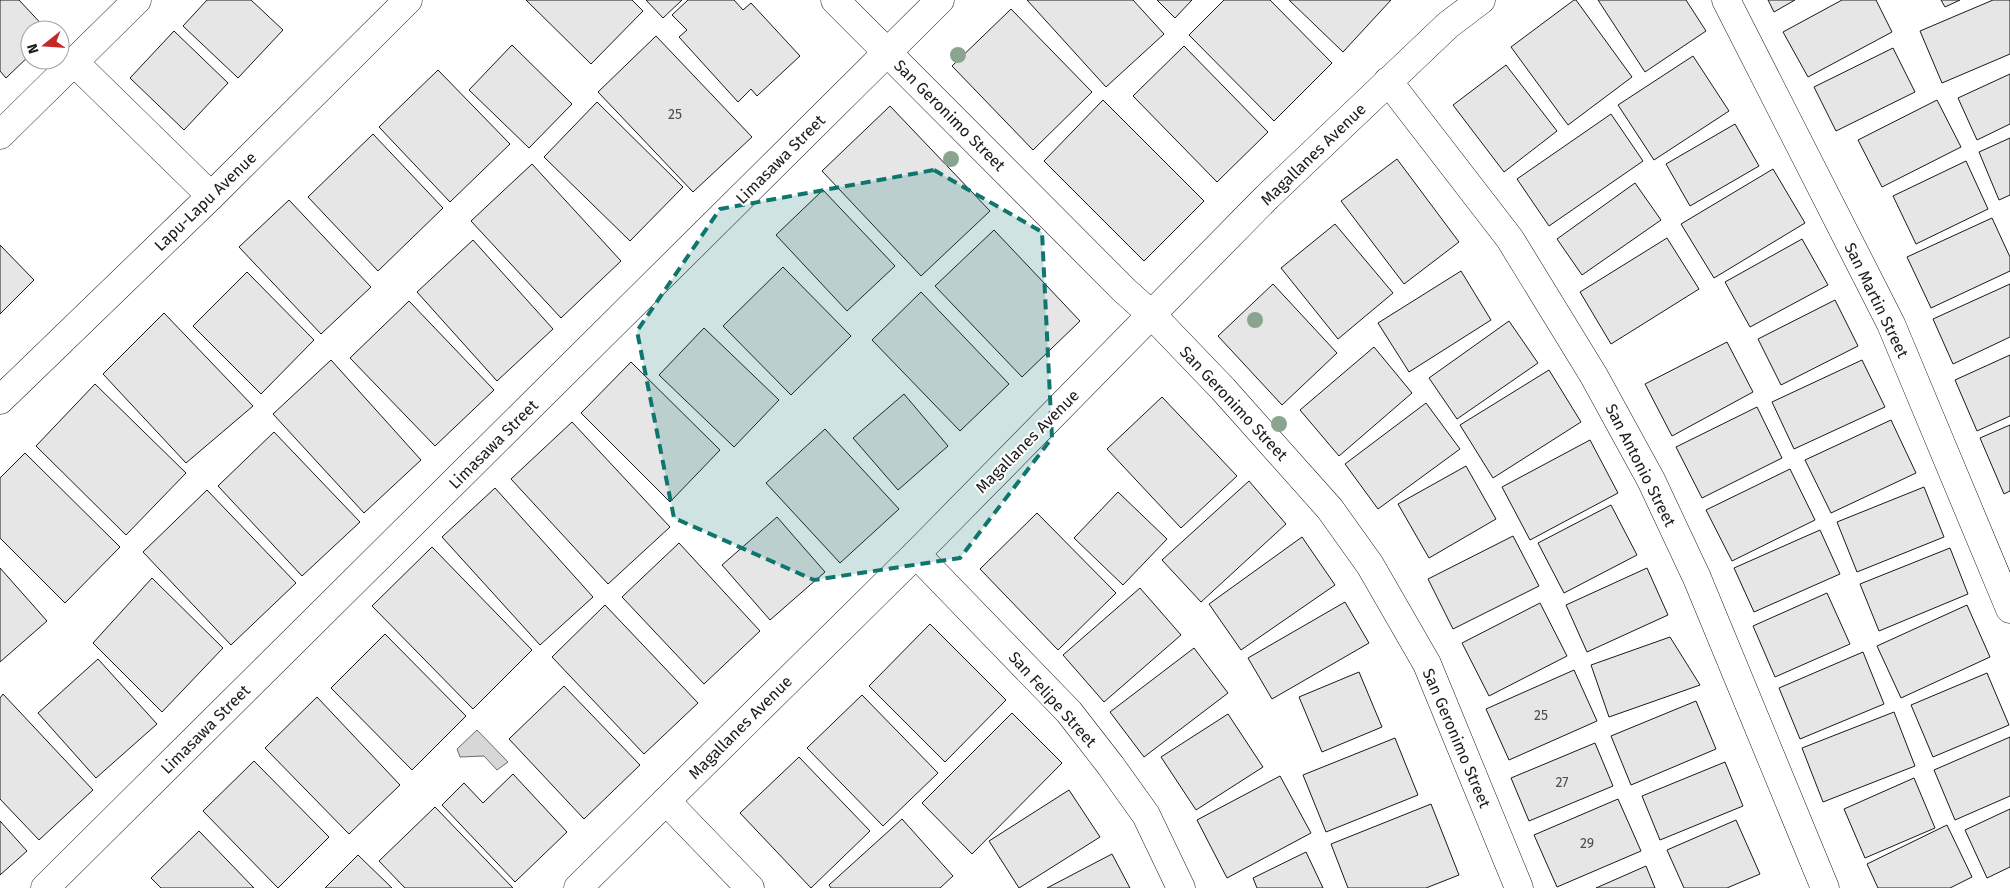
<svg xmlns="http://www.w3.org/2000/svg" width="2010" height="888" font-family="'Fira Sans',sans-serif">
<rect width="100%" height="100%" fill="#fff"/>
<!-- water -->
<path fill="#d7d7d7" stroke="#6a6a6a" d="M477 730 508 762 497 770 484 756 460 757 457 749Z"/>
<!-- building -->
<path fill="#e6e6e6" stroke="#1a1a1a" d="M0 0H19L47 30H30V55L6 78 0 71Z
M207 0H251L283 30 238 78 183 26Z
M526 0H632L643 11 591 64Z
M646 0H682L663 18Z
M688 0H734L743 10 751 3 800 56 757 96 751 89 738 102 679 37 687 30 672 15Z
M1027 0H1133L1164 34 1106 87Z
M1157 0H1192L1175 18Z
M1224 0H1270L1332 63 1274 121 1189 35Z
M1289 0H1391L1343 52Z
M1574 0H1576L1632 77 1568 125 1511 47Z
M1598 0H1686L1706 31 1645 72Z
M1768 0H1795L1774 12Z
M1842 0H1876L1892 32 1808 77 1783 32Z
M1941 0H1960L1945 7Z
M1993 0H2010V54L1942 83 1920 31Z
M1011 9 1092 92 1033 150 952 66Z
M174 31 228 83 184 130 130 78Z
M656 36 752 137 693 192 598 92Z
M512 45 572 104 529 148 469 90Z
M1184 46 1268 132 1217 182 1133 96Z
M1893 48 1915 92 1836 131 1814 87Z
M1693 56 1729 111 1654 160 1618 105Z
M1506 65 1557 131 1504 172 1453 105Z
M438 70 510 144 450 202 379 127Z
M2010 74V124L1977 140 1958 98Z
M1103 100 1204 201 1144 261 1044 161Z
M1937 100 1961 147 1882 187 1858 140Z
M597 102 683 187 630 241 544 157Z
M890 106 990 211 921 276 822 171Z
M1611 114 1643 161 1549 226 1517 179Z
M1735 124 1759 166 1690 206 1666 164Z
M373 134 443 208 378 271 308 197Z
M2010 138V195L1999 200 1979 152Z
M1397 159 1459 242 1404 284 1341 201Z
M1966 161 1988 209 1916 244 1893 196Z
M532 164 621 261 561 318 471 221Z
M1773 169 1805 223 1714 278 1681 224Z
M1635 183 1661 220 1582 275 1557 239Z
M823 190 895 266 847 311 776 235Z
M289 200 371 287 321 334 239 247Z
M1992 218 2010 257V271L1931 308 1907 257Z
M1335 224 1393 293 1338 339 1281 268Z
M994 230 1080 321 1022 377 935 286Z
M1667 238 1699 289 1611 344 1580 292Z
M1802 239 1828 285 1750 327 1725 282Z
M473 240 553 329 497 381 417 292Z
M0 245 34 280 0 314Z
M783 267 851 336 791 395 723 326Z
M1461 271 1491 320 1409 372 1378 323Z
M247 272 314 340 261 394 193 326Z
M1273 284 1337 353 1282 405 1218 336Z
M2010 284V337L1953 364 1933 319Z
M921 292 1009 384 960 431 872 340Z
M1835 300 1858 346 1781 385 1758 339Z
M409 301 494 390 435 446 350 358Z
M164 313 253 406 186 463 103 374Z
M1509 321 1538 363 1457 419 1429 378Z
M704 328 779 400 734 447 659 375Z
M1727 342 1753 392 1672 436 1645 384Z
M1374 347 1412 393 1339 456 1300 410Z
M2010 355V416L1977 431 1955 380Z
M331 360 421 460 364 513 273 414Z
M1862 360 1885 407 1794 449 1772 402Z
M631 362 720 450 670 502 581 413Z
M1549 370 1581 422 1493 478 1460 425Z
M95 384 186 473 126 535 36 446Z
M904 394 948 446 898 490 853 438Z
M1162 397 1237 476 1181 528 1107 449Z
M1426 403 1460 449 1378 509 1345 464Z
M1757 407 1782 458 1702 498 1676 447Z
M1891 420 1916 473 1831 513 1805 460Z
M572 422 670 527 608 584 511 479Z
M2010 425V491L2004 494 1980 438Z
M825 429 899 509 840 563 766 483Z
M274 432 360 522 302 576 218 486Z
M1590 440 1618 493 1530 540 1502 487Z
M25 453 120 547 65 603 0 538V478Z
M1466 466 1496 519 1429 558 1398 504Z
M1790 469 1815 520 1732 561 1706 510Z
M1249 481 1286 524 1201 602 1162 560Z
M1924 487 1944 537 1857 572 1837 522Z
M495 488 593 597 540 645 442 537Z
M207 490 296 583 231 645 143 552Z
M1118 492 1167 539 1123 585 1074 538Z
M1611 505 1637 555 1564 593 1538 543Z
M1037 513 1116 593 1058 650 980 569Z
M777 517 825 572 770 620 722 565Z
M1820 530 1840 574 1754 612 1734 568Z
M1513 536 1539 586 1453 629 1428 579Z
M1302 537 1335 585 1241 650 1209 604Z
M679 543 760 631 704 684 622 597Z
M432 547 532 650 473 709 372 606Z
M1950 548 1968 594 1879 631 1860 584Z
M0 568 47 621 0 662Z
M1647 568 1668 615 1587 652 1566 605Z
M152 578 223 648 162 712 93 643Z
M1140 588 1181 635 1104 702 1063 655Z
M1827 593 1850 644 1775 677 1753 626Z
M1345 602 1369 643 1272 699 1248 658Z
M1540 603 1567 656 1489 696 1462 643Z
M605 605 698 703 644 754 552 657Z
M1967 605 1990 657 1901 698 1877 646Z
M930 624 1006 700 945 762 869 686Z
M385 634 466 716 412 770 331 688Z
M1670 637 1700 685 1609 717 1591 665Z
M1194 648 1228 693 1144 757 1110 712Z
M1863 652 1884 704 1800 739 1779 688Z
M98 659 157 724 96 778 38 713Z
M1574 670 1597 721 1509 760 1486 709Z
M1359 672 1382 727 1322 752 1299 697Z
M1987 673 2009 725 1933 757 1911 705Z
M564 686 640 765 584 819 509 739Z
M3 694 93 790 39 840 0 799V698Z
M862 695 938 773 883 826 807 748Z
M317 697 400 785 349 834 265 748Z
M1696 701 1716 749 1631 785 1611 736Z
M1894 712 1915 766 1823 802 1802 748Z
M1012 713 1062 763 972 854 922 803Z
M1228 714 1263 767 1196 810 1161 757Z
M2010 737V796L1955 820 1934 770Z
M1395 738 1418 795 1326 832 1303 775Z
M1595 743 1613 786 1529 821 1511 778Z
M799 757 870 831 811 888 740 813Z
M254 761 329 837 278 888 203 811Z
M1725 762 1743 806 1660 840 1642 796Z
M513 774 567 832 515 882 442 805 464 783 483 803Z
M1280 776 1311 833 1227 878 1197 820Z
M1914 778 1935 828 1865 858 1844 809Z
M1069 790 1100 837 1019 888 989 841Z
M1618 799 1641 851 1557 887 1534 835Z
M1431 804 1459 875 1426 888H1348L1331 844Z
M435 807 513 888H405L379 861Z
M2010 809V867L1987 878 1965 830Z
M902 819 953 876 940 888H831L829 885Z
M1736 820 1760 874 1727 888H1684L1667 850Z
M0 821 27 851 0 875Z
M1947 825 1972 877 1950 888H1878L1867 864Z
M199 831 254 888H161L151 878Z
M1306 852 1323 888H1257L1253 878Z
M1112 854 1130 888H1047Z
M358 855 392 888H325Z
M1646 866 1655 888H1596Z"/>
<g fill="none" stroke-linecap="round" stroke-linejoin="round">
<!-- street casing -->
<g stroke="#1a1a1a" stroke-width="29">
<path id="street" d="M835 0 1125 291 1152 315 1223 389 1330 509 1370 565 1427 664 1519 888
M1726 0 1891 324 2010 609
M74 62 211 196
M1388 81 1510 239 1594 376 1651 480 1697 578 1825 888
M0 135 137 0
M916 554 1069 712 1111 766 1146 815 1181 888
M666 801 750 888
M45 888 940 0"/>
</g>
<!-- secondary casing -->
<g stroke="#1a1a1a" stroke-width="29">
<path id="secondary" d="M0 400 211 196 408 0
M578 888 916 554 1267 197 1448 25 1481 0"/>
</g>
<!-- street -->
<use href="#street" stroke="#fff" stroke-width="28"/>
<!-- secondary -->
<use href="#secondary" stroke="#fff" stroke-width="28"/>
</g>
<!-- trees -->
<g fill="#8aa48f">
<circle cx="958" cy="55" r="8"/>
<circle cx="951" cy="159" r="8"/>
<circle cx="1255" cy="320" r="8"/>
<circle cx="1279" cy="424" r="8"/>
</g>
<!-- marked area -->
<path fill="#0f766e" fill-opacity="0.2" stroke="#0f766e" stroke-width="4" stroke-dasharray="10 6" stroke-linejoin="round" d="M934 170 1042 232 1052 438 960 558 814 580 674 518 637 331 720 209Z"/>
<g text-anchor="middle" stroke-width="4" stroke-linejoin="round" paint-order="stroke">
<!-- number labels -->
<g font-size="14" fill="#4d4d4d">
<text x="675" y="119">25</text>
<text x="1541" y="720">25</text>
<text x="1562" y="787">27</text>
<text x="1587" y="848">29</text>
</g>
<!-- street labels -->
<g font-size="16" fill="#1a1a1a" stroke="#fff">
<text transform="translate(950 115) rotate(45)" y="6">San Geronimo Street</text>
<text transform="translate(1313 154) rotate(-44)" y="6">Magallanes Avenue</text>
<text transform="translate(780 159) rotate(-45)" y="6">Limasawa Street</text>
<text transform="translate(205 201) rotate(-44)" y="6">Lapu-Lapu Avenue</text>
<text transform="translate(1877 300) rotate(64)" y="6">San Martin Street</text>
<text transform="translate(1234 403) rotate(47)" y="6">San Geronimo Street</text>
<text transform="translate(1027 441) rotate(-45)" y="6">Magallanes Avenue</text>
<text transform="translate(493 444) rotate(-45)" y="6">Limasawa Street</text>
<text transform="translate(1641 465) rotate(63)" y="6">San Antonio Street</text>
<text transform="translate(1053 699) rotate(48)" y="6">San Felipe Street</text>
<text transform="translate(740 727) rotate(-45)" y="6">Magallanes Avenue</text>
<text transform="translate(205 729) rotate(-45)" y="6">Limasawa Street</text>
<text transform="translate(1457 738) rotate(67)" y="6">San Geronimo Street</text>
</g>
</g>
<!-- north arrow -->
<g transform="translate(45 45) rotate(253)"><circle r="24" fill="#ffffff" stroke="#a3a3a3"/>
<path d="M0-4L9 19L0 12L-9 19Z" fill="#c62828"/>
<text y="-8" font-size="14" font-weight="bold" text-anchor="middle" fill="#1a1a1a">N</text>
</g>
</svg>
